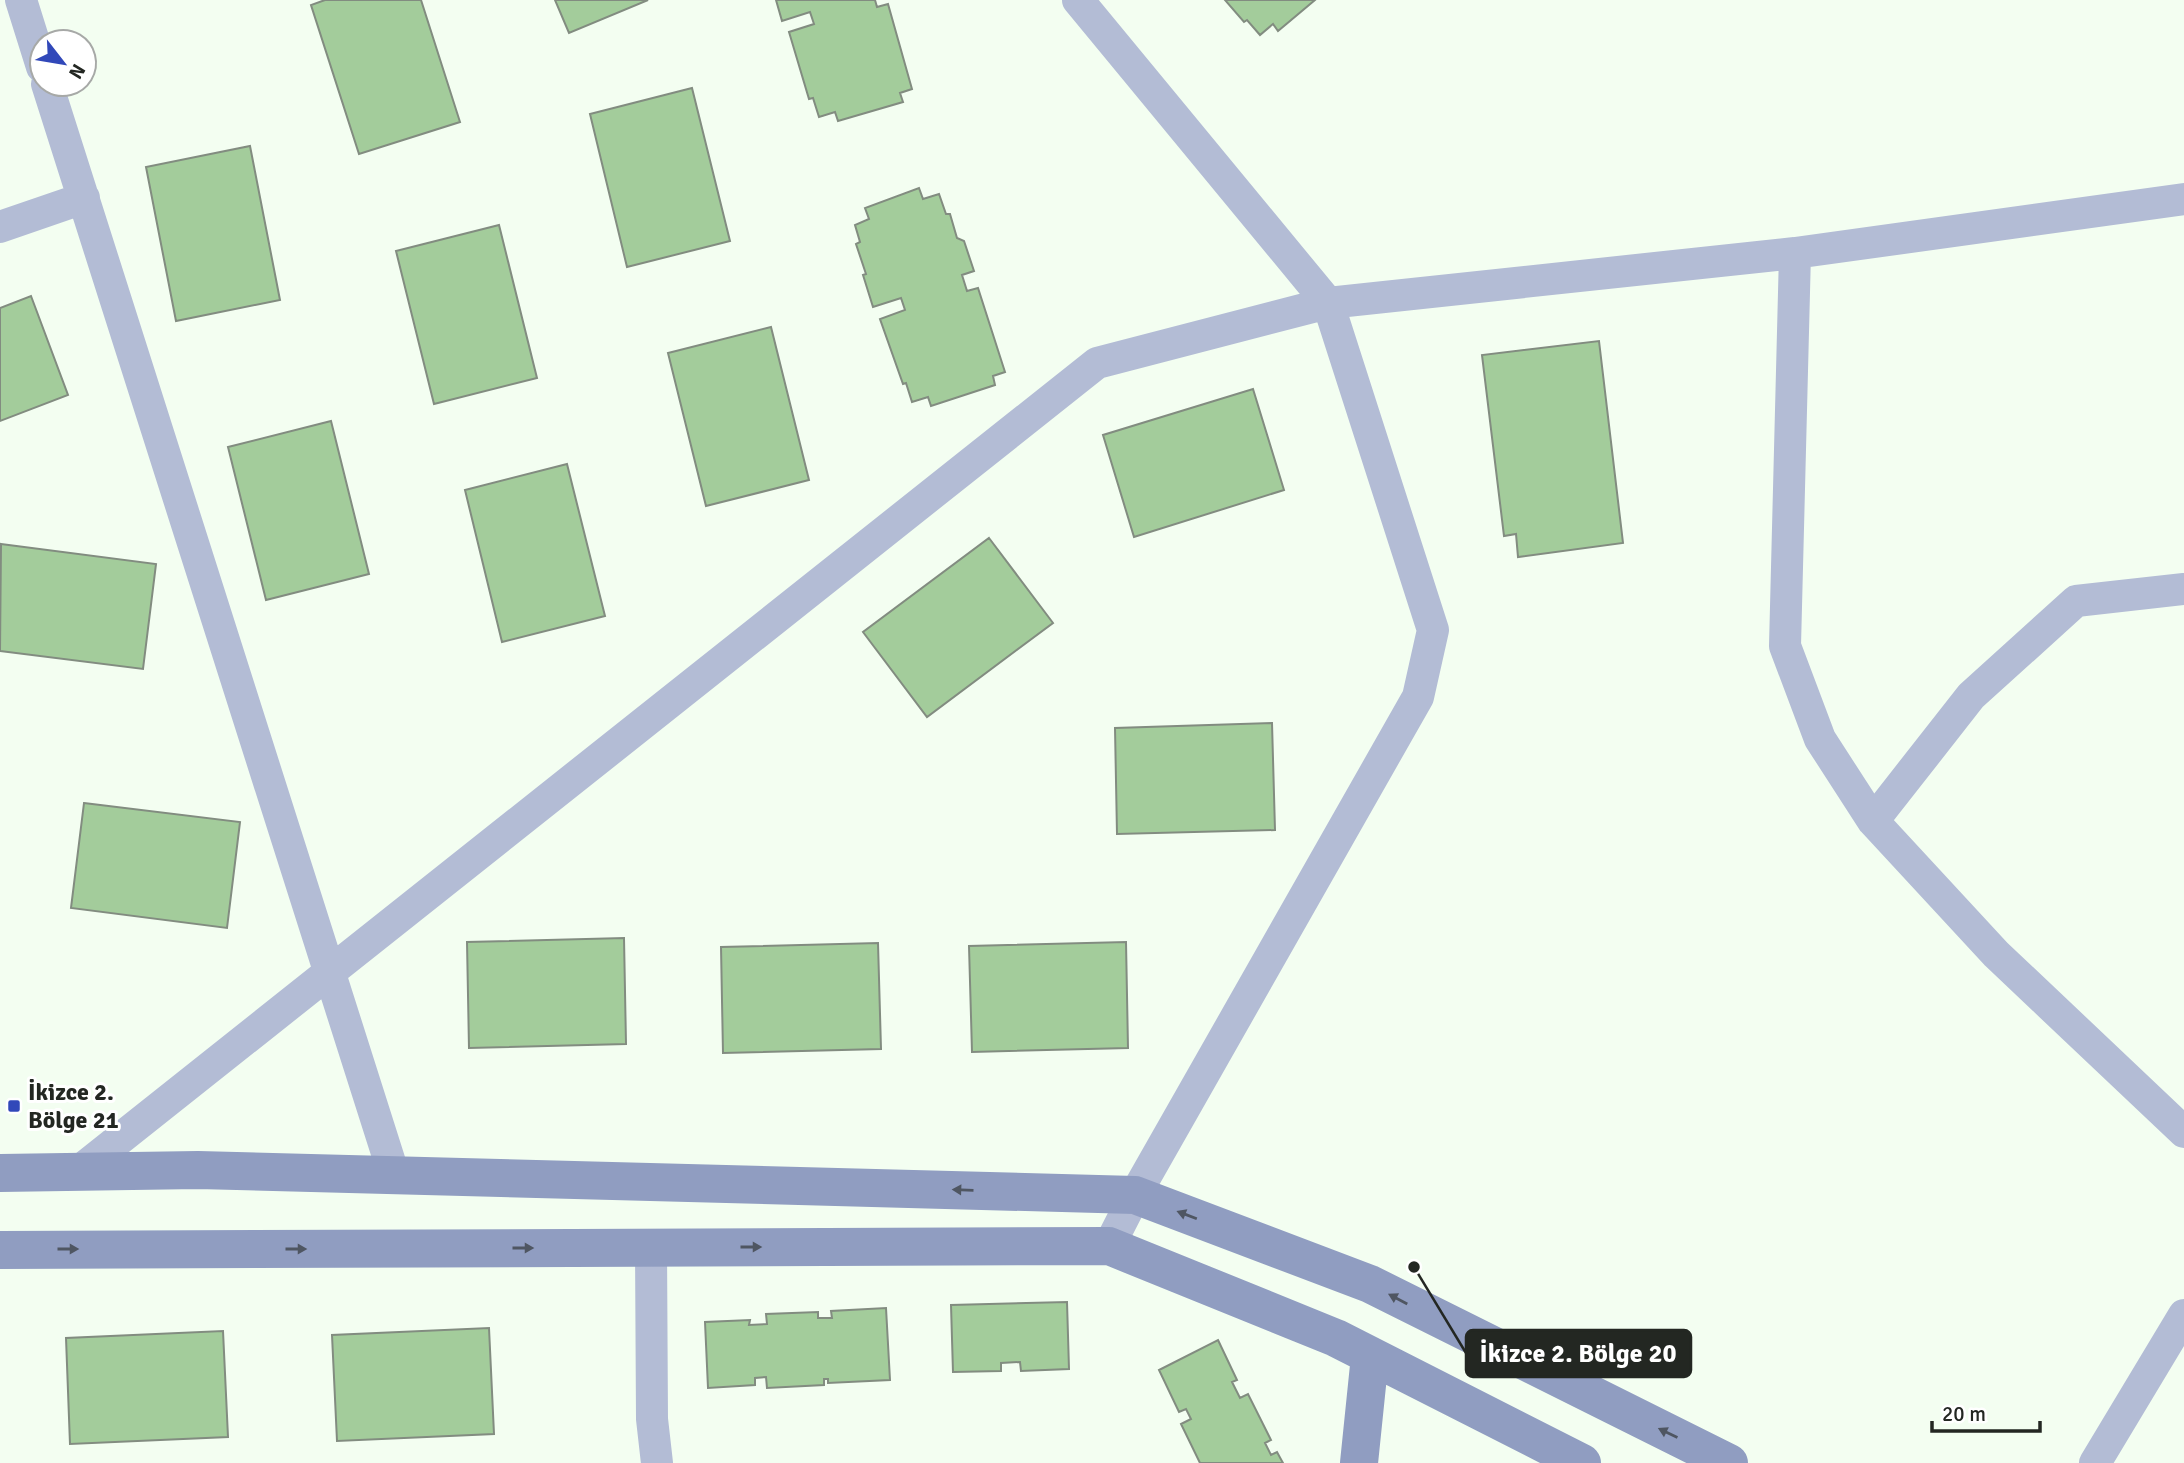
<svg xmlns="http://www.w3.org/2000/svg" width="2184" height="1463" font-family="Signika,sans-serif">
<rect width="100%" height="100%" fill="#f3fef1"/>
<!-- building -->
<path fill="#a3cc9b" stroke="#828c80" stroke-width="2" d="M325 0H421L460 122 359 154 311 5Z
M555 0H648L569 33Z
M776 0H875L877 7 888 4 912 89 900 93 903 102 838 121 835 112 819 117 813 98 809 99 789 32 814 24 810 12 782 21Z
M1225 0H1315L1278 31 1273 24 1260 35 1247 20 1244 22Z
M692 88 730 241 627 267 590 114Z
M250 146 280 300 176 321 146 167Z
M919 188 923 199 939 194 946 214H950L957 238 964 241 974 271 962 275 967 291 978 288 1005 372 993 376 995 385 931 406 928 397 912 402 906 383 903 384 880 319 905 310 901 298 873 307 863 275 866 274 856 244 860 242 855 225 869 219 865 208Z
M499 225 537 378 434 404 396 251Z
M31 296 68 395 0 421V308Z
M771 327 809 480 706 506 668 353Z
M1599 341 1623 543 1518 557 1516 534 1504 536 1482 355Z
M1253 389 1284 490 1134 537 1103 435Z
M331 421 369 574 266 600 228 447Z
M567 464 605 616 502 642 465 490Z
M989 538 1053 623 927 717 863 632Z
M1 544 156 564 143 669 0 651Z
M1272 723 1275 830 1117 834 1115 728Z
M84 803 240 822 227 928 71 908Z
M624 938 626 1044 469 1048 467 942Z
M1126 942 1128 1048 972 1052 969 946Z
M878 943 881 1049 723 1053 721 947Z
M1067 1302 1069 1369 1021 1371 1020 1362 1001 1363V1371L953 1372 951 1305Z
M886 1308 890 1380 828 1383V1379H824V1385L767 1388 766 1377 755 1378V1385L708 1388 705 1322 750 1320 749 1325 767 1324 766 1314 818 1312V1318H832L831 1311Z
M489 1328 494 1434 337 1441 332 1335Z
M223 1331 228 1437 70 1444 66 1338Z
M1218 1340 1237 1380 1232 1382 1240 1398 1248 1394 1271 1440 1265 1443 1271 1455 1277 1452 1283 1463H1200L1181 1424 1191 1419 1186 1409 1179 1412 1159 1370Z"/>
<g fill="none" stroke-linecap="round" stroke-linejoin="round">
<!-- street -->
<path stroke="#b3bcd5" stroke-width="32" d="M21 0 42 67
M1078 0 1328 303 1433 630 1418 697 1135 1195 1109 1246
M47 84 394 1175
M0 227 84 198
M1795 253 1785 646 1820 739 1873 821 1996 954 2184 1132
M1873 821 1971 696 2076 601 2184 589
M78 1172 1097 363 1328 303 1795 253 2184 199
M651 1248 652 1419 657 1463
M2095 1463 2184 1315"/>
<!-- secondary -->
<path stroke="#909dc1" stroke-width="38" d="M0 1173 198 1170 1135 1195 1370 1284 1729 1463
M0 1250 1109 1246 1336 1338 1582 1463
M1359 1463 1370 1356"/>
</g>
<!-- one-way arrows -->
<defs><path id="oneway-solid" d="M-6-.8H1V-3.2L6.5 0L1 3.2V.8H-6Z" transform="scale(1.75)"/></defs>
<g fill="#4f5662">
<use href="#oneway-solid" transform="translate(963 1190) rotate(-178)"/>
<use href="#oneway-solid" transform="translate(1187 1215) rotate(-159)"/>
<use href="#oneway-solid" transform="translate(751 1247)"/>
<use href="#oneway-solid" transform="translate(523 1248)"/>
<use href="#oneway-solid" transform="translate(68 1249)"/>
<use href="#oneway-solid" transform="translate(296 1249)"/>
<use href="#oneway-solid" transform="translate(1398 1299) rotate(-152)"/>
<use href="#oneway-solid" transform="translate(1668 1433) rotate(-154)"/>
</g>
<!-- markers -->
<rect fill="#3148b9" stroke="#fff" stroke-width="2.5" x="7" y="1099" width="14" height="14" rx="3.5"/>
<g text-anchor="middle" stroke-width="6" stroke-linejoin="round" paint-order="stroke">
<!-- poi labels -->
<g font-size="24" font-weight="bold" fill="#232722" stroke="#fff" text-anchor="start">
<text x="28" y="1100">İkizce 2.<tspan x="28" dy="28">Bölge 21</tspan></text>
</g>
</g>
<!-- callouts -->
<path fill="none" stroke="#232722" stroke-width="2.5" d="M1414 1267L1466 1353"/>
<circle fill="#232722" stroke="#fff" stroke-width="2.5" cx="1414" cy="1267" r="7"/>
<rect fill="#232722" stroke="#232722" stroke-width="2.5" x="1466" y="1330" width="225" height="47" rx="7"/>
<g font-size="26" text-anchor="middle" font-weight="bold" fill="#fff">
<text x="1578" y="1362">İkizce 2. Bölge 20</text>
</g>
<!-- north arrow -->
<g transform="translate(63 63) rotate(121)"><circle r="33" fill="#ffffff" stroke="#a7a9a7" stroke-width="2"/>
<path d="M0-5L12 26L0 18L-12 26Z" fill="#3148b9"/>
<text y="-10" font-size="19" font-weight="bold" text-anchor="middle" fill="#232722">N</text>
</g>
<!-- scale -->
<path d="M1932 1421v10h108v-10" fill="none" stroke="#232722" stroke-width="3.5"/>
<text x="1942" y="1421" font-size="21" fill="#232722" stroke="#ffffff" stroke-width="5" paint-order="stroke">20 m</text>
</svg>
